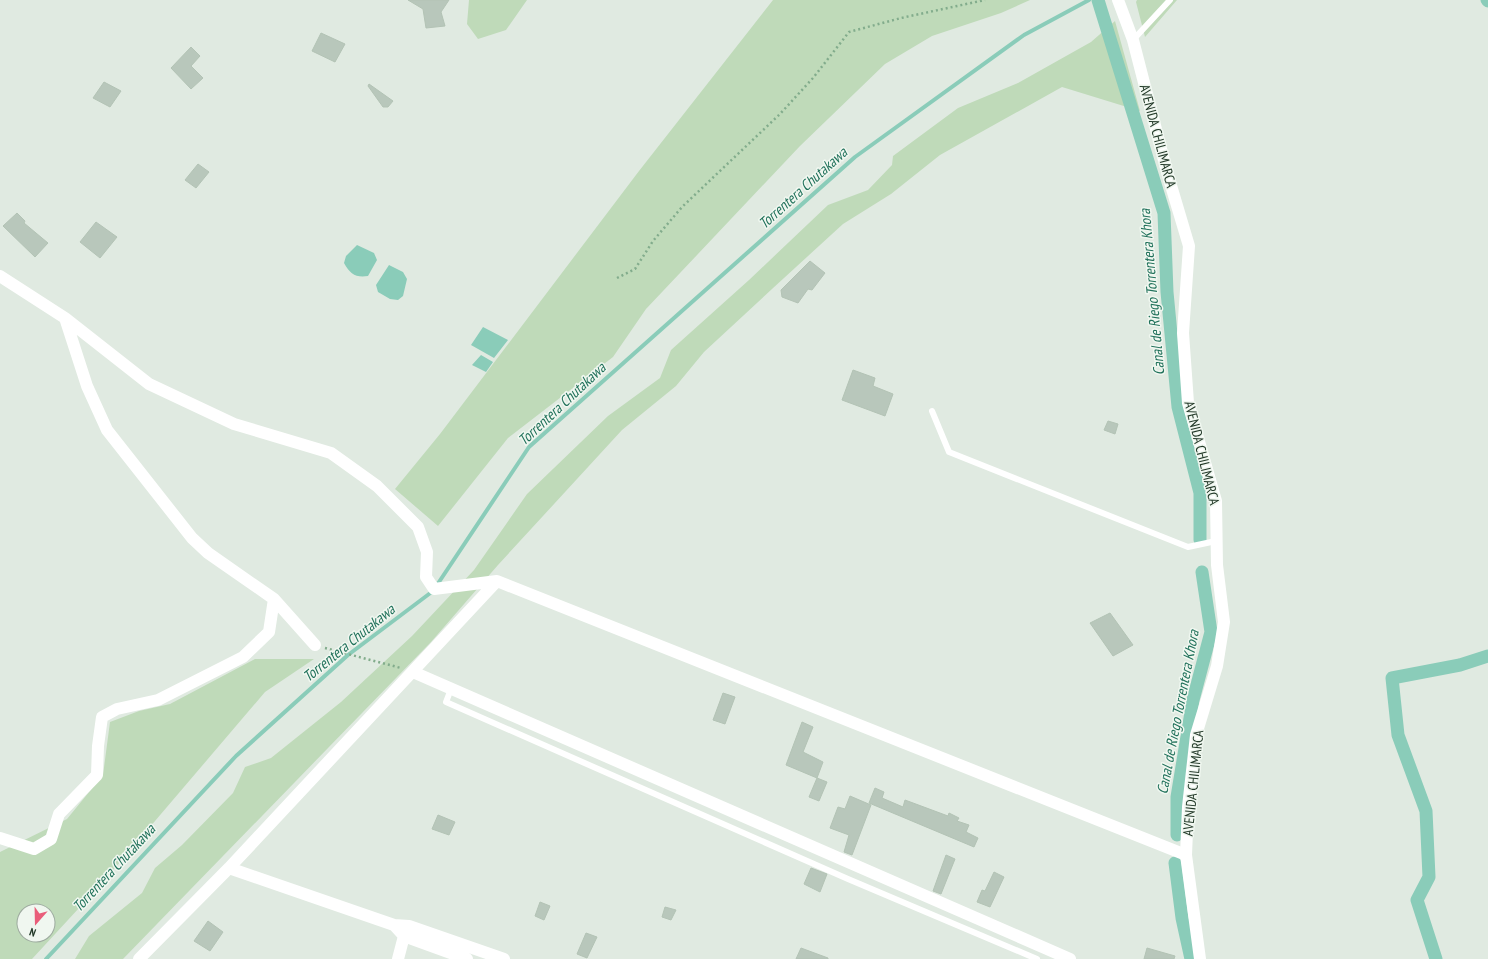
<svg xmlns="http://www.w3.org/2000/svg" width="1488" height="959" font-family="'PT Sans Narrow',sans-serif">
<rect width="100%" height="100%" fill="#e0eae1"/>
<!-- green -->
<path fill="#bfdab9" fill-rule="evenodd" d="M469 0H527L506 30 478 39 467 24Z
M773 0H1030L1001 13 932 36 885 64 800 146 646 309 613 357 508 438 438 526 395 489 440 434 639 171Z
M1137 0H1177L1145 37 1136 2Z
M1115 21 1140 111 1062 87 940 155 891 194 843 224 772 289 704 352 676 386 622 430 498 565 431 642 123 959H75L89 936 142 893 155 868 182 845 233 793 245 767 271 758 341 702 412 636 474 570 527 494 608 416 660 378 671 350 749 280 828 205 868 190 892 165 893 156 958 108 1018 83 1091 42Z
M255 659H314L265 692 103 882 32 959H0V852L67 819 103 775 110 722 139 711 170 704ZM24 911H48V935H24Z"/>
<!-- water -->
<path fill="#8accb9" d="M357 245 374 253 377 260 368 276C356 278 350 274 344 263L346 256Z
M389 265 403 272 407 279 403 296 398 300 390 299 378 292 376 285Z
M483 327 508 340 494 358 471 345Z
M481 355 493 362 486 372 472 365Z"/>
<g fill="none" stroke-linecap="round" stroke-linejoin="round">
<!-- stream -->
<path stroke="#8accb9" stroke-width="4" d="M437 585 529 447 855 157 1024 35 1089 0
M46 959 236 756 348 655 433 591"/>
<!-- canal -->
<path stroke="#8accb9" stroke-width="13" d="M1098 0 1164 213 1167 292 1178 407 1200 493V540
M1487 0 1488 1
M1177 835V797L1193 700 1211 632 1202 572
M1175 863 1182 918 1191 959
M1436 959 1417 900 1429 877 1426 811 1398 735 1392 678 1460 665 1488 656"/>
</g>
<!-- building -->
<path fill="#b8c7bb" stroke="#b3c3b5" d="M408 0H449L441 12 445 26 426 28 423 9Z
M321 33 345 44 335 62 312 51Z
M191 47 200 56 191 66 203 78 191 89 171 68Z
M104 82 121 91 110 107 93 98Z
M369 84 393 101 388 107H383L368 86Z
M198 164 209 172 196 188 185 180Z
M17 213 25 221 24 223 48 243 35 257 3 226Z
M96 222 117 237 100 258 80 242Z
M810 261 825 273 812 290 808 289 798 303 782 297 781 290Z
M853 370 875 378 873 386 893 394 885 416 842 400Z
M1108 421 1118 424 1115 434 1104 430Z
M1110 613 1133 645 1113 656 1090 623Z
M723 693 735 697 725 724 713 720Z
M802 722 813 727 803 752 823 762 817 778 786 765Z
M817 778 827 782 819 801 809 797Z
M875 788 884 792 882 798 903 807 905 800 948 816 949 813 959 818 957 821 969 825 966 832 978 838 974 847 869 803Z
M850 796 871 805 852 855 844 852 849 835 830 828 838 807 845 809Z
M438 815 455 822 449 835 432 829Z
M946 855 955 859 941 894 933 891Z
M811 868 827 874 820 892 804 884Z
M994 872 1004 877 990 907 977 902 982 890 985 891Z
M540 902 550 906 544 920 535 916Z
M665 907 676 910 671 920 662 917Z
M208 921 223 932 210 951 194 941Z
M586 933 597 937 587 958 577 954Z
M801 948 828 958V959H796Z
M1147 948 1175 956 1174 959H1144Z"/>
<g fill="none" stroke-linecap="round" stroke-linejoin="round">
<!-- path -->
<path stroke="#82ac8c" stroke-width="2.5" stroke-dasharray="2 3" stroke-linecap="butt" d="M617 278 635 269 653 241 682 207 780 114 813 78 849 32 901 18 985 0
M325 648 401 668"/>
<!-- service -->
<path stroke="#fff" stroke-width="6" d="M1133 40 1170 0
M932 411 949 452 1188 547 1216 541
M451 689 446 702 848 879 1037 959"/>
<!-- minor -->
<path stroke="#fff" stroke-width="12" d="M0 276 65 318 149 384 234 424 331 453 377 486 418 527 427 552 426 577 434 589 497 581 1186 855
M65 318 87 386 107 430 192 538 208 553 274 599 315 645
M413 672 1070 959
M0 838 34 849 51 839 59 814 97 775 98 746 102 717 117 709 158 700 243 657 269 632 274 599
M229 868 394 925 409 926 504 959
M394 925 404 936 467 959
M139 959 229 868 497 581
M398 959 404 936"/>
<!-- tertiary -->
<path stroke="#fff" stroke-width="12" d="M1118 0 1133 40 1167 172 1189 246 1183 333 1188 403 1216 501 1217 565 1224 622 1217 666 1196 735 1188 807 1186 855 1200 959"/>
</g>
<g text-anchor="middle" stroke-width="3" stroke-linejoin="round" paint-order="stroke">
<!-- street labels -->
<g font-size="14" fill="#223928" stroke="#f0f7f0">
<text transform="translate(1158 136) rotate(75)" y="5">AVENIDA CHILIMARCA</text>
<text transform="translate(1202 453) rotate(76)" y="5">AVENIDA CHILIMARCA</text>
<text transform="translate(1193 783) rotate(-84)" y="5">AVENIDA CHILIMARCA</text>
</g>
<!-- water labels -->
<g font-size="15" font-style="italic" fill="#20715a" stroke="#f0f7f0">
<text transform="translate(803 188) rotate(-42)" y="5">Torrentera Chutakawa</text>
<text transform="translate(1152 292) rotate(-95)" y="5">Canal de Riego Torrentera Khora</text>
<text transform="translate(562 404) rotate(-43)" y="5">Torrentera Chutakawa</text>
<text transform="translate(349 643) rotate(-39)" y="5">Torrentera Chutakawa</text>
<text transform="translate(1178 712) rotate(-79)" y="5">Canal de Riego Torrentera Khora</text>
<text transform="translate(114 868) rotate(-47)" y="5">Torrentera Chutakawa</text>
</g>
</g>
<!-- north arrow -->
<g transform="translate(36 923) rotate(200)"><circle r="19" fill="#f0f7f0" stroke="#9eaba0"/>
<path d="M0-3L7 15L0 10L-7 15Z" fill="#e95e7a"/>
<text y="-6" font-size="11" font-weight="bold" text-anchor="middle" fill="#223928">N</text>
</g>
</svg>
